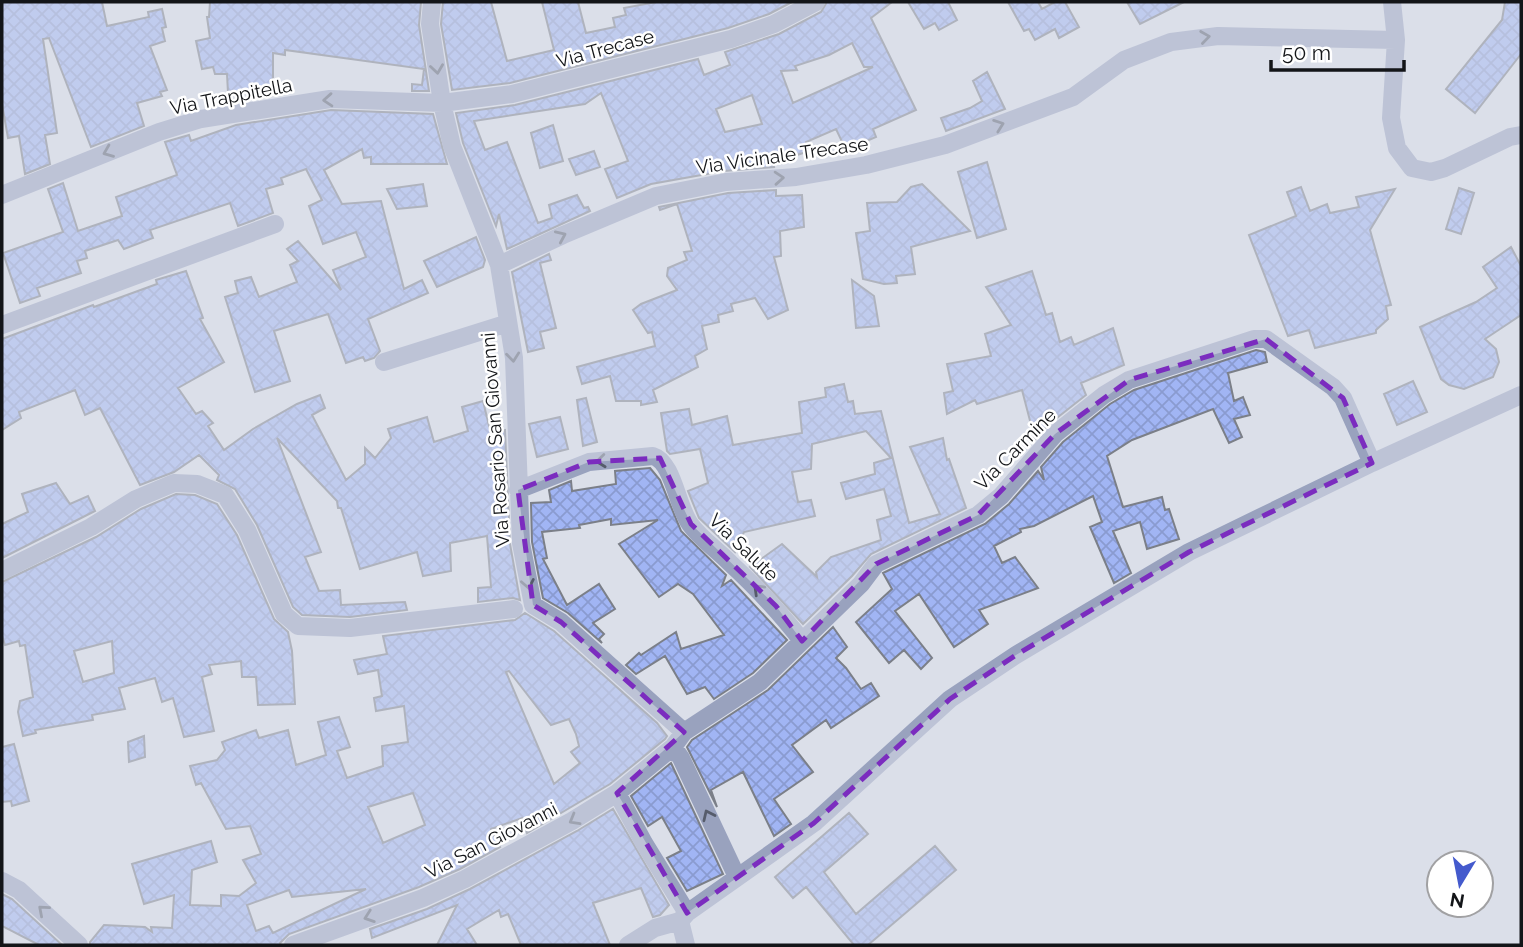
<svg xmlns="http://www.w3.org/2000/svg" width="1523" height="947" font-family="Raleway,sans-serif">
<defs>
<pattern id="building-cross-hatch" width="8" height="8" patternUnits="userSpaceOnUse" patternTransform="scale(1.75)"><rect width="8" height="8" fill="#a1b5f4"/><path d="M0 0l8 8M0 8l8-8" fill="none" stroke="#8a9bd0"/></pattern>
</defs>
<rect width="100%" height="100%" fill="#dbdfe9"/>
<!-- building -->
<path fill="url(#building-cross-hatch)" stroke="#7b7f88" stroke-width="2" fill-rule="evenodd" d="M2 2H102L107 26 149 17 148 12 162 9 166 27 162 28 165 41 150 46 167 90 160 92 162 96 137 103 144 126 91 147 49 38 43 39 57 133 45 135 50 164 25 174 19 136 8 138 2 104Z
M210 2H421L419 25 429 91H412V84L422 85 424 69 285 50V55L273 53V89L228 93 227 74H215L213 67 202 69 196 41 210 38 207 17H209Z
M443 2H491L507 61 554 50 542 2H578L586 33 615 27 613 18 626 15 624 8 656 2H792L769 14 728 28 510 83 452 90 441 24Z
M827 2H892L871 18 916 110 873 129 876 137 846 150 836 129 806 142 809 151 773 163 774 167 724 171 651 184 617 198 605 169 628 161 601 93 585 104 474 121 485 150 507 142 538 223 552 218 549 205 577 195 584 208 588 207 590 211 507 249 499 214 496 226 463 143 456 113 515 105 698 59 704 75 730 65 725 52 779 34 821 12ZM852 43 864 67H873L793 103 781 71 797 70 795 66 829 55ZM752 95 762 124 725 132 716 109Z
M908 2H948L957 20 939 30 935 23 924 29Z
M1008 2H1038L1042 9 1055 2H1065L1079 27 1059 38 1055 29 1035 40 1029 29 1024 31Z
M1127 2H1184L1140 24Z
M1505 2H1521V54L1475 113 1446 89 1502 20Z
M987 72 1005 109 946 131 941 118 970 108 982 101 973 81Z
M331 110 433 114 447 164H371V157L364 158 362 149 324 170 342 204 381 201 404 289 422 280 428 293 368 319 380 351 374 358 365 361 363 357 346 363 328 314 274 331 290 381 255 392 225 297 238 293 235 281 251 277 259 297 297 282 290 265 298 261 287 249 298 241 341 290 333 270 366 257 356 232 323 244 309 206 322 200 306 169 281 178 283 184 266 189 273 213 238 226 230 203 150 230 153 238 124 249 118 240 85 251 87 258 77 261 81 273 37 288 40 296 20 303 3 253 63 232 48 189 63 183 78 231 122 216 116 197 177 175 165 142 189 135 191 141 236 125Z
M553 125 563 161 540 168 531 133Z
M594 151 600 167 576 175 569 159Z
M987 162 1006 229 977 238 958 172Z
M423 184 427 206 397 209 387 189Z
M922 184 970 231 911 247 915 274 896 276 897 283 884 284 863 279 856 233 870 231 867 203 897 202 911 187Z
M1301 187 1310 211 1327 204 1330 213 1359 207 1356 197 1395 189 1370 230 1391 305 1386 306 1388 319 1376 330V333L1315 348 1309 330 1288 336 1249 235 1296 216 1287 192Z
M1459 188 1474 193 1461 234 1446 229Z
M776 190V196L802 195 804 227 780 231 781 256 774 257 788 310 768 319 755 298 731 304 733 311 718 315 719 322 702 326 707 349 695 356 698 367 653 390 657 402 641 405V401H616L610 376 582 384 577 367 655 346 652 332 648 333 633 310 641 304 677 290 667 276 668 268 687 260 684 252 692 251 677 204 660 210 659 207 728 193Z
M476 237 485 260 483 267 437 287 424 261Z
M1511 247 1521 266V315L1485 339 1496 349 1499 362 1493 377 1464 389 1449 385 1441 379 1420 327 1476 302 1497 288 1483 267Z
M549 254 551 260 540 263 556 328 540 332 544 348 528 352 512 272Z
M186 271 203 318 200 319 224 362 178 388 196 414 202 411 213 423 208 426 224 450 253 429 297 404 320 395 325 408 312 415 346 480 365 464V448L375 458 391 438 388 429 427 417 434 442 468 431 462 407 483 401 491 434 505 430 510 544 520 600 513 598 478 602V588L491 587 487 536 450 543 451 571 423 576 417 552 360 569 341 508H338L337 501 277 438 321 552 305 557 319 591 340 590 341 605 405 602 407 610 350 617 302 615 293 607 257 525 235 489 217 480 219 475 199 455 174 472 140 485 100 408 85 415 75 390 19 412 21 418 2 430V339L93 305 94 307 157 284 156 280Z
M1032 271 1046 315 1052 313 1060 342 1071 337 1074 345 1113 328 1124 365 1081 383 1086 395 1048 425 1035 440 1022 390 977 404 975 400 947 414 944 393 953 391 947 364 991 356 985 334 1011 325 986 287Z
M852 280 874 296 879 326 856 328Z
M1256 350 1265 352 1267 362 1228 373 1234 401 1243 397 1250 415 1234 419 1242 437 1229 443 1213 409 1132 440 1107 456 1123 507 1162 497 1165 510 1169 509 1179 539 1147 549 1140 522 1113 531 1131 573 1114 583 1090 527 1102 522 1093 496 1034 526 1020 529 1021 532 994 546 1002 563 1015 557 1038 588 979 610 988 624 954 647 919 594 895 611 932 658 921 669 904 650 889 663 856 622 892 589 883 573 985 524 1009 504 1038 471 1044 480 1041 467 1063 442 1110 404 1134 390Z
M1413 381 1427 412 1397 425 1384 394Z
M844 384 848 402 853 401 855 414 881 411 909 523 940 514 910 447 943 438 947 460 949 459 966 508 871 554 852 576 803 624 750 567 782 544 817 577 816 572 831 557 881 540 877 520 891 516 884 489 846 499 841 483 875 474 874 463 891 458 866 431 812 444 811 469 792 472 798 502 811 500 815 516 744 532 735 552 699 518 688 491 708 483 700 449 670 454 667 451 661 413 689 409 692 425 727 416 733 445 802 433 799 402 826 397 825 388Z
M586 398 597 442 583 446 577 400Z
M560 417 568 449 537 457 529 424Z
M650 468 660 480 681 531 726 575 722 586 731 580 787 640 753 673 714 699 705 687 687 694 665 656 636 674 626 665 639 653 641 655 676 632 681 649 724 635 693 594 678 584 659 597 619 544 658 520 611 525V519L579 525 580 528 542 532 547 558 543 559 567 605 599 584 615 609 593 623 604 634 599 639 602 643 568 613 543 598 532 542 531 503 551 502 549 490 571 481 572 491 616 484 615 471Z
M56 483 70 504 88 496 95 511 2 558V524L28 512 22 494Z
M176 494 195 495 217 504 237 535 274 619 288 632 292 651 295 704 258 705 256 677H242L241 661 209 665 212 674 202 677 214 731 184 737 173 698 162 702 155 678 119 688 125 709 92 715 93 720 35 730 36 733 23 736 18 712 20 701 33 697 25 645 20 646 19 641 5 645 2 636V582L96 537 141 509ZM112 641 114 673 83 682 74 651Z
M525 613 554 631 657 723 667 736 665 739 610 784 527 833 522 818 491 829 500 847 460 869 419 887 289 934 280 943 281 945H90V942L104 925 145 927 152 932 151 927 172 928 174 895 144 904 132 864 211 841 217 862 192 870 190 905 221 906V895L239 896 256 883 243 860 261 854 250 826 226 829 201 783 196 785 190 766 217 760 225 750 222 742 256 730 259 738 288 730 296 765 326 755 318 722 339 717 350 747 337 751 347 778 383 766 382 746 408 742 404 706 376 711 374 698 382 696 378 670 358 674 354 660 387 654 383 636 515 620ZM509 671 551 725 569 719 576 734 579 746 571 752 580 763 554 784 506 672ZM413 793 425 825 383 843 368 807ZM366 889 273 933 269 926 256 931 247 905 289 890 292 897Z
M833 627 847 647 836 658 846 668 861 689 871 683 879 696 831 728 826 720 792 745 813 772 774 799 791 824 774 836 743 772 711 790 717 807 687 747 692 740 768 690Z
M144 736 145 757 129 762 128 742Z
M14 744 29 801 12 806 11 801 2 802V747Z
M671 763 723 874 687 891 667 858 681 851 662 817 648 826 631 796Z
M613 809 669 905 660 915 653 917 641 888 593 903 610 945H521L508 914 501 917 499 910 467 929 477 945H437L457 905 372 938 370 929 427 909 470 889 577 831Z
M849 813 868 834 824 872 856 914 935 846 956 870 868 945H854L806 887 793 898 775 877Z
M2 894 12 899 62 945H39L2 926Z"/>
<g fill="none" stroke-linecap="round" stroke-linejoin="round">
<!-- minor -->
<path stroke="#99a2be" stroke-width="18" d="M432 2 430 24 442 103 452 146 499 265 514 358 521 543 533 605 561 622 684 732
M1392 2 1396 40 1391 118 1397 148 1412 168 1431 172 1445 168 1510 137 1521 135
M2 195 159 132 201 119 330 99 442 103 512 94 731 39 774 24 816 2
M499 265 563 235 656 196 726 182 796 177 866 165 945 145 1073 97 1124 60 1171 42 1218 36 1396 40
M2 325 275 224
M384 362 508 323
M518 490 589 462 653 456C673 462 677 506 690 524 700 538 717 550 729 562 756 587 780 612 802 641
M2 571 91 527 136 499 174 483 197 484 225 495 247 530 284 614 298 626 350 628 514 609
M673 747 681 758 737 877
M617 793 644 843 687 913
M2 881 19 890 79 945
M680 921 686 945
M293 945 423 898 465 879 572 821 617 793 673 747 684 732 760 682 861 584 876 564 978 515 1001 496 1055 434 1104 395 1129 380 1254 339H1266L1333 387 1343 398 1372 463
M628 945 655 928 680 921 687 913 814 823 950 699 1016 655 1189 552 1372 463 1521 395"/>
</g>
<!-- one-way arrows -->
<defs><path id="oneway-chevron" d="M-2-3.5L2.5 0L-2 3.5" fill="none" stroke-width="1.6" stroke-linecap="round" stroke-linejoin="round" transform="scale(1.75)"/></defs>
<g stroke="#565c6b">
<use href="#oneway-chevron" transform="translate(1205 37) rotate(-8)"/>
<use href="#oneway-chevron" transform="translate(437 69) rotate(82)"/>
<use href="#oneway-chevron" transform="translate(328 100) rotate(176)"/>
<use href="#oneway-chevron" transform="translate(999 125) rotate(-20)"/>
<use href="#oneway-chevron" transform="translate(108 152) rotate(158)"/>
<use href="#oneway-chevron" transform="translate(779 178) rotate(-4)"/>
<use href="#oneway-chevron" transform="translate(561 236) rotate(-24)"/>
<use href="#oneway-chevron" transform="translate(513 357) rotate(84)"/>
<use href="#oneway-chevron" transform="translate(601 461) rotate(174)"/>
<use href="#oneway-chevron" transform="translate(528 584) rotate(79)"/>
<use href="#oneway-chevron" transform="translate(758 589) rotate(-136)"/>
<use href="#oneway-chevron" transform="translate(708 815) rotate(-115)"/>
<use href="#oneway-chevron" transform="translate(574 820) rotate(150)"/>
<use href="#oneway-chevron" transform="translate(43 910) rotate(-139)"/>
<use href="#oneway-chevron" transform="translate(369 917) rotate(161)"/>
</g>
<!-- marked area -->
<path d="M0 0H1523V947H0ZM1266 339 1343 398 1372 463 1189 552 1016 655 950 699 814 823 687 913 617 793 684 732 561 622 533 605 518 490 589 462 660 458 691 524 776 606 802 641 876 564 978 515 1055 434 1129 380Z" fill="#dbdfe9" fill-opacity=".55" fill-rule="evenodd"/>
<path fill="none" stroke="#7b2cbf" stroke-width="5" stroke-dasharray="14 9" stroke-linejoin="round" d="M1266 339 1343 398 1372 463 1189 552 1016 655 950 699 814 823 687 913 617 793 684 732 561 622 533 605 518 490 589 462 660 458 691 524 776 606 802 641 876 564 978 515 1055 434 1129 380Z"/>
<g text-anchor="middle" stroke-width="5" stroke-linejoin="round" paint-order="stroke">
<!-- street labels -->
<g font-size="19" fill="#131518" stroke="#fff">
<text transform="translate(605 48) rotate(-15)" y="7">Via Trecase</text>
<text transform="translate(231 96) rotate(-11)" y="7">Via Trappitella</text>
<text transform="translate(782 155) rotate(-8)" y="7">Via Vicinale Trecase</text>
<text transform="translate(495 440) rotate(-94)" y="7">Via Rosario San Giovanni</text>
<text transform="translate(1015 449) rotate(-45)" y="7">Via Carmine</text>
<text transform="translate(744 547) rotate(44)" y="7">Via Salute</text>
<text transform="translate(491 840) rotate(-27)" y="7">Via San Giovanni</text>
</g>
</g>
<!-- border -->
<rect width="1523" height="947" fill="none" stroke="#131518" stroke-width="7"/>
<!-- north arrow -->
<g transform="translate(1460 884) rotate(190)"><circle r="33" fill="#ffffff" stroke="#a1a1a3" stroke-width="2"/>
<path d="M0-5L12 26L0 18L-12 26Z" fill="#445acd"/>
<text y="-10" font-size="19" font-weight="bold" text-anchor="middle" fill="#131518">N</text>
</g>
<!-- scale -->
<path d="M1271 60v10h133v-10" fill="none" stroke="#131518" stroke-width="3.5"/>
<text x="1282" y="60" font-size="21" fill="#131518" stroke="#ffffff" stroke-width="5" paint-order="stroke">50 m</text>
</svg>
